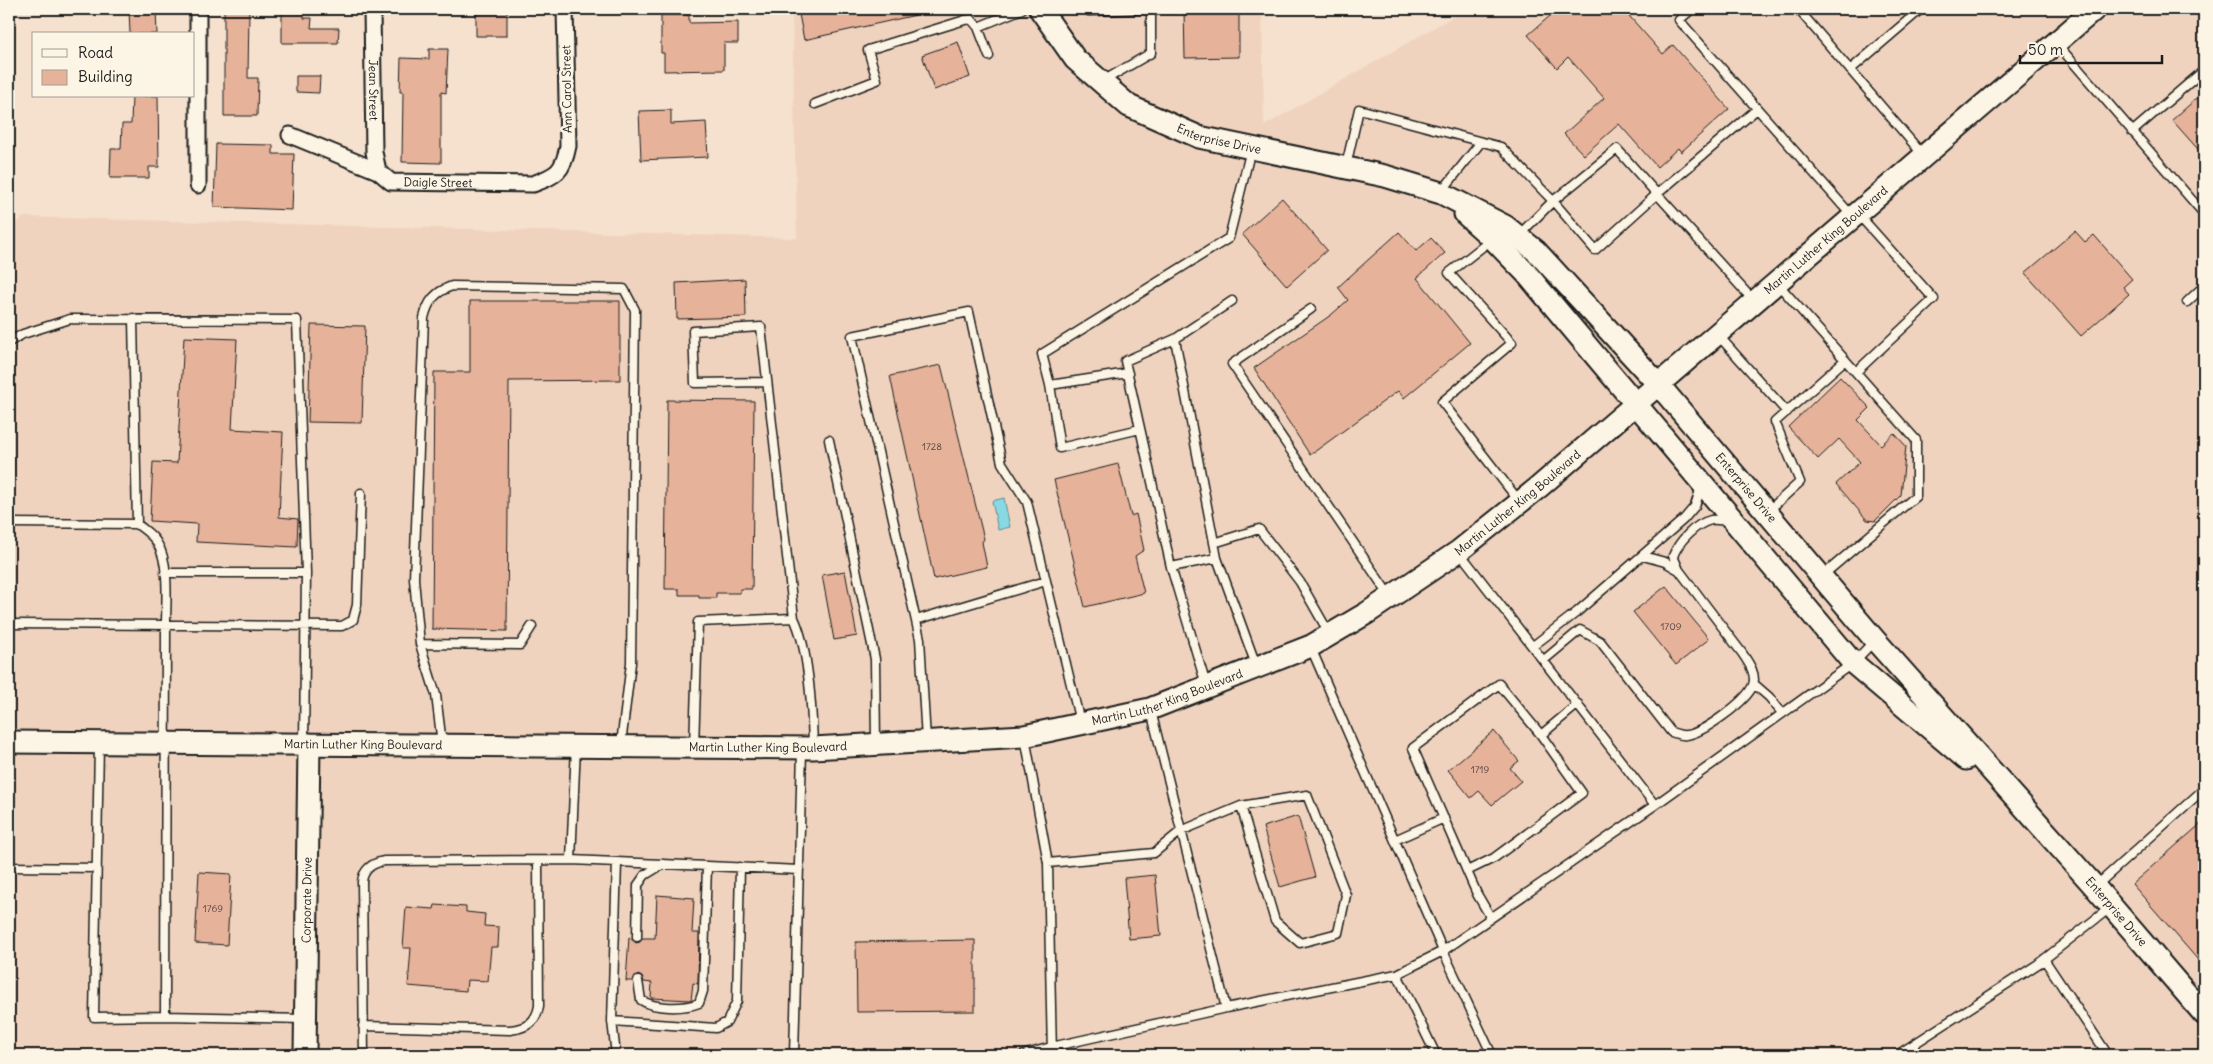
<svg xmlns="http://www.w3.org/2000/svg" width="2213" height="1064" font-family="Delius,sans-serif">
<rect width="100%" height="100%" fill="#f5e1ce"/>
<filter id="ink" filterUnits="userSpaceOnUse"><feTurbulence type="fractalNoise" baseFrequency=".02" numOctaves="2"/><feDisplacementMap in="SourceGraphic" scale="10" xChannelSelector="R" yChannelSelector="G"/><feConvolveMatrix kernelMatrix="1 2 1 2 8 2 1 2 1" color-interpolation-filters="sRGB"/></filter>
<g filter="url(#ink)">
<!-- built -->
<path fill="#f0d3be" d="M792 9H1262L1264 126 1466 9H2204V1055H9V229L24 217 797 238Z"/>
<!-- water -->
<path fill="#88d9e3" stroke="#5d8d93" d="M1004 498 1010 527 998 530 992 501Z"/>
<!-- building -->
<path fill="#e6b29a" stroke="#1c1c1c" d="M129 9H156L157 34H130Z
M224 9H249L248 78H258L257 116H224Z
M282 9H304V18H312L311 28H339L338 43H282Z
M476 9H507V36H476Z
M798 9H915L916 15 804 40Z
M1184 9H1239V57L1185 58Z
M1558 9H1623L1663 54 1673 45 1729 109 1681 152 1678 148 1657 167 1619 124 1584 155 1564 134 1604 98 1568 57 1557 68 1528 35Z
M661 15H689V23L738 22V43H724V70L664 71V53H661Z
M958 42 970 77 934 90 922 55Z
M429 49H448L446 93 441 92V163L402 162 403 92H400L401 58 429 59Z
M296 76H320L319 93 296 92Z
M2204 92V156L2172 120Z
M132 96H158L159 167H149V178H110L111 149H121L122 124H131Z
M671 110V124L706 122 708 157 641 160 639 111Z
M216 144 273 145V154H294L292 210 214 207Z
M1282 198 1327 250 1287 286 1242 234Z
M2075 231 2085 242 2094 235 2132 279 2123 287 2129 294 2081 336 2025 273Z
M1399 232 1416 251 1431 238 1445 253 1417 278 1470 343 1404 398 1398 391 1310 455 1254 368 1331 315 1348 300 1338 287Z
M745 279 746 317 677 319 676 283Z
M470 301H620V380L509 381 507 631 432 629 434 372H470Z
M311 325 365 326 362 423 308 422Z
M184 337 237 339 232 429 283 432 279 517 298 519 297 547 196 542 197 524 150 521 153 462 177 463Z
M941 365 984 539 982 542 987 567 934 579 890 376Z
M1840 377 1870 408 1858 420 1881 445 1894 433 1906 446 1901 495 1875 521 1867 520 1836 484 1860 462 1839 439 1818 459 1788 427Z
M667 400 754 401 752 589H740V593H716V598H699V595H679V589H665Z
M1118 464 1131 516 1136 514 1144 550 1135 556 1144 593 1085 607 1054 480Z
M845 571 857 636 834 640 822 575Z
M1666 586 1709 639 1676 665 1633 612Z
M1494 731 1519 761 1510 768 1521 781 1492 805 1479 791 1471 798 1448 770Z
M1298 816 1315 877 1280 887 1263 827Z
M2204 821V967L2132 884Z
M199 872 231 874 227 945 195 943Z
M1155 875 1161 936 1129 939 1124 878Z
M657 895 694 898 692 933H699L698 984 693 983 691 1000 651 998 652 983 644 982 642 977 638 975 632 981H626L629 937 636 943 640 942 643 938H655Z
M435 905 466 907V912L485 914 484 926 499 927 498 947H491L488 981 467 980 466 991 408 986 411 948H403L406 907 434 909Z
M975 940V1011L857 1012 856 942Z"/>
<g fill="none" stroke-linecap="round" stroke-linejoin="round">
<!-- lane casing -->
<g stroke="#1c1c1c" stroke-width="11">
<path id="lane" d="M1087 9 1089 11 1147 9
M1692 9 1679 20 1852 216
M1798 9 1923 155
M2057 44 2204 214
M989 56 978 27 1022 9
M1850 70 1921 9
M1103 81 1151 53V9
M815 104 877 80 868 50 965 20 971 19 978 27
M2132 132 2202 72 2204 74
M1346 166 1359 109 1501 147 1553 201 1617 149 1657 194 1595 250 1553 201 1519 235
M1442 191 1481 142
M1491 240 1449 273 1512 343 1442 402 1519 501
M1777 283 1916 440V496L1822 576
M1753 300 1657 194 1757 109
M2187 302 2204 286
M1311 309 1232 364 1389 595
M133 318 137 525
M1718 335 1787 412
M1175 339 1232 301
M9 342 23 334 70 319 297 320 306 573 304 743
M1856 372 1934 299 1859 215
M1128 373 1050 385 1060 448 1140 429
M767 382 695 383 693 331 761 327 794 618
M1050 385 1042 354 1229 238 1251 149
M829 440 875 659 876 743
M1768 511 1800 482 1775 422 1845 360
M9 523 137 524C144 530 152 534 157 543 170 563 166 601 166 625L165 1016 303 1019
M1214 543 1259 529 1300 582 1329 633
M1460 553 1655 805
M1171 567 1217 558
M1679 570 1673 556C1679 541 1695 524 1711 520 1716 519 1723 521 1728 521
M165 573H306
M916 620 1046 581
M9 624 342 626 353 620 357 605 361 493
M420 644 520 645 532 626
M1533 646 1577 612 1684 519 1695 506 1701 487
M1311 648 1443 951 1492 1055
M1544 660 1580 630 1600 641 1671 732C1675 733 1681 736 1686 735 1702 734 1747 701 1753 685 1757 674 1748 662 1742 653L1679 570 1665 562 1643 556
M1754 684 1769 697 1782 713
M1206 685 1171 567 1125 361 1175 339 1217 558 1256 665
M1151 711 1226 1008
M1025 737 1048 863 1052 1055
M926 740 920 639 852 336 969 312 1002 463 1027 502 1080 722
M99 744 94 1017 165 1016
M442 744 436 695 420 644 414 579 424 318C428 301 435 292 452 286L624 289 635 310 631 663 621 744
M694 747 698 622 794 618C809 649 812 710 813 746
M1395 840 1444 818
M571 860 576 746
M1048 863 1154 853 1181 831 1241 806 1307 795 1346 895 1338 933 1300 943 1275 921 1241 806
M9 867 97 868
M1467 871 1494 858 1582 793 1541 735
M2097 885 2204 789
M1491 918 1477 894 1413 748 1499 684 1541 735 1578 704
M637 937 638 885 645 875 663 864
M2044 959 2108 1055
M1397 974 1436 1055
M638 981 641 1000C654 1009 684 1009 699 1003L703 991 707 866
M612 1021 716 1028 727 1022 737 1001 740 867
M363 1026 510 1030C526 1028 536 1023 539 1006L538 861
M364 1055 362 882C363 870 372 863 384 861L571 860 799 870
M616 1055 612 1021 617 863
M794 1055 802 750
M1023 1055 1051 1047 1226 1008 1397 974 1443 951 1655 805 1853 663 1874 641
M1897 1055 2038 964 2111 907"/>
</g>
<!-- street casing -->
<g stroke="#1c1c1c" stroke-width="19">
<g id="street">
<path d="M198 9V185"/>
<path id="s1" d="M372 9 374 152 378 171"/>
<path id="s2" d="M290 135 378 171 391 182 533 184C557 175 563 172 568 146L565 9"/>
</g>
</g>
<!-- secondary casing -->
<g stroke="#1c1c1c" stroke-width="25">
<g id="secondary">
<path id="s3" d="M1040 9 1075 59 1129 106 1199 137 1385 176 1441 193 1505 226 1536 251 1658 384 1875 640 2095 887 2204 1014"/>
<path d="M1465 214 1493 239 1526 273 1853 663 1966 759"/>
<path id="s4" d="M9 742 813 748 1024 736 1150 709 1311 646 1367 613 1459 551 1539 487 2095 9"/>
<path id="s5" d="M305 1055 309 744"/>
</g>
</g>
<!-- lane -->
<use href="#lane" stroke="#fcf5e5" stroke-width="8"/>
<!-- street -->
<use href="#street" stroke="#fcf5e5" stroke-width="15"/>
<!-- secondary -->
<use href="#secondary" stroke="#fcf5e5" stroke-width="21"/>
</g>
</g>
<g text-anchor="middle" stroke-width="5" stroke-linejoin="round" paint-order="stroke">
<!-- number labels -->
<g font-size="10" fill="#4e423c">
<text x="932" y="450">1728</text>
<text x="1671" y="630">1709</text>
<text x="1480" y="773">1719</text>
<text x="213" y="912">1769</text>
</g>
<!-- street labels -->
<g font-size="12" fill="#1c1c1c" stroke="#fcf5e5">
<text transform="translate(567 89) rotate(-91)" y="4">Ann Carol Street</text>
<text dy="4" stroke="none"><textPath href="#s1" startOffset="81">Jean Street</textPath></text>
<text dy="4" stroke="none"><textPath href="#s3" startOffset="229">Enterprise Drive</textPath></text>
<text dy="4" stroke="none"><textPath href="#s2" startOffset="159">Daigle Street</textPath></text>
<text dy="4" stroke="none"><textPath href="#s4" startOffset="1974">Martin Luther King Boulevard</textPath></text>
<text dy="4" stroke="none"><textPath href="#s3" startOffset="886">Enterprise Drive</textPath></text>
<text dy="4" stroke="none"><textPath href="#s4" startOffset="1569">Martin Luther King Boulevard</textPath></text>
<text dy="4" stroke="none"><textPath href="#s4" startOffset="1164">Martin Luther King Boulevard</textPath></text>
<text dy="4" stroke="none"><textPath href="#s4" startOffset="354">Martin Luther King Boulevard</textPath></text>
<text dy="4" stroke="none"><textPath href="#s4" startOffset="759">Martin Luther King Boulevard</textPath></text>
<text dy="4" stroke="none"><textPath href="#s5" startOffset="155">Corporate Drive</textPath></text>
<text dy="4" stroke="none"><textPath href="#s3" startOffset="1449">Enterprise Drive</textPath></text>
</g>
</g>
<!-- margin -->
<rect width="2213" height="1064" fill="none" stroke="#fcf5e5" stroke-width="30"/>
<rect x="15" y="15" width="2183" height="1034" fill="none" stroke="#1c1c1c" stroke-width="2" filter="url(#ink)"/>
<!-- legend -->
<rect x="32" y="32" width="162" height="65" fill="#fcf5e5" stroke="#a29e95"/>
<rect x="42" y="49" width="25" height="8" fill="#fcf5e5" stroke="#a29e95"/>
<text x="78" y="58" font-size="15" fill="#1c1c1c">Road</text>
<rect x="42" y="70" width="25" height="15" fill="#e6b29a" stroke="#a29e95"/>
<text x="78" y="82" font-size="15" fill="#1c1c1c">Building</text>
<!-- scale -->
<path d="M2020 55v8h142v-8" fill="none" stroke="#1c1c1c" stroke-width="2.5"/>
<text x="2028" y="55" font-size="15" fill="#1c1c1c" stroke="#fcf5e5" stroke-width="4" paint-order="stroke">50 m</text>
</svg>
